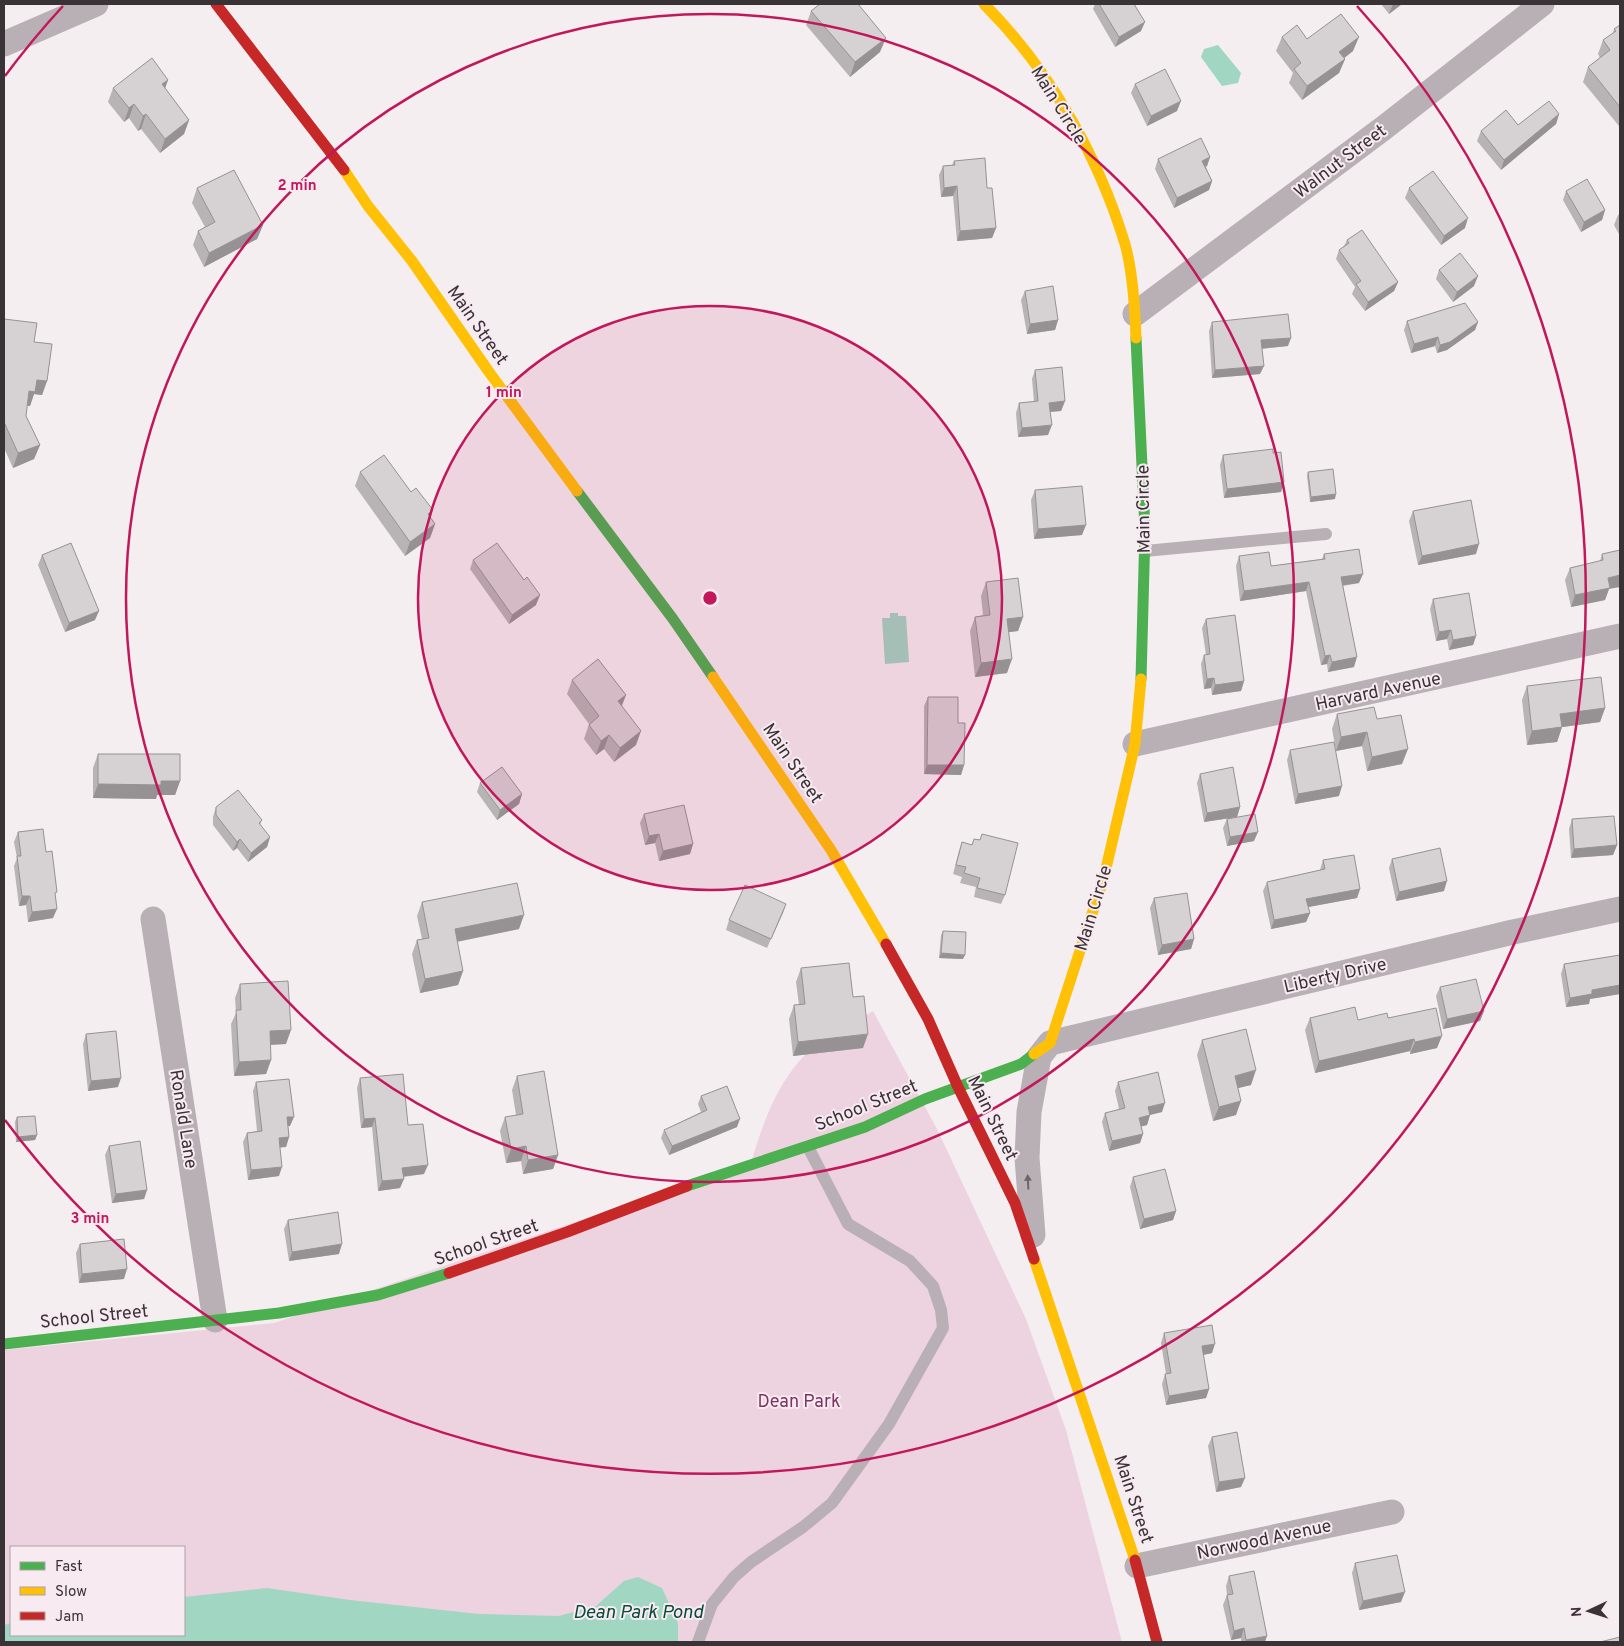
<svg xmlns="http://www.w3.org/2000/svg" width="1624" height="1646" font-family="Overpass,sans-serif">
<rect width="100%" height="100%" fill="#f4eef1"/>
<!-- green -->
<path fill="#edd2e0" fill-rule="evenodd" d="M873 1011 938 1131 1026 1319 1066 1430 1122 1642H4V1350L274 1323 751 1163C764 1119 780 1074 817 1044 833 1031 855 1022 873 1011ZM11 1547H184V1635H11Z"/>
<!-- water -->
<path fill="#a1d6c3" d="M1218 45 1241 73 1238 83 1222 86 1201 57 1204 49Z
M890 613H898V616H906L909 662 885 664 882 618H890Z
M638 1577 662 1588 678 1623V1642H4V1625L11 1623V1635H184V1597L267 1588 350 1600 479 1614 559 1616 596 1606 624 1581Z"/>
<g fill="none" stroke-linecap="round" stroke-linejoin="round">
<!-- lane -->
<path stroke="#b9b0b5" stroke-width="12" d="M1145 551 1326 534
M698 1642 712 1604 734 1577 751 1562 803 1527 832 1503 889 1424 943 1328 941 1310 933 1286 910 1261 848 1224 808 1147"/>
<!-- street -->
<path stroke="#b9b0b5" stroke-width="25" d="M4 44 96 4
M1135 314 1385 127 1542 4
M1135 744 1620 636
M153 919 215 1320
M1033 1235 1027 1158 1029 1112 1039 1057 1050 1043 1513 932 1620 909
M1137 1566 1392 1512"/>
<!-- fast -->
<path stroke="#4caf50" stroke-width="11" d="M1136 338 1145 530 1141 679
M577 491 673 619 713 677
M687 1186 865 1127 925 1099 1021 1064 1034 1054
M4 1344 279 1313 378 1295 449 1273"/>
<!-- slow -->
<path stroke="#ffc107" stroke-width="11" d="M984 4C1049 69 1098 155 1125 244 1133 272 1135 309 1136 338
M344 170 368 206 412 261 489 372 577 491
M713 677 831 850 886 944
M1034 1054 1050 1043 1104 877 1135 744 1141 679
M1034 1259 1135 1560"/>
<!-- jam -->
<path stroke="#c62828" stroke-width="11" d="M216 4 344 170
M886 944 928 1019 958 1087 1015 1203 1034 1259
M449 1273 567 1232 687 1186
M1135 1560 1157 1642"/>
</g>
<!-- wall -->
<path fill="#b8b4b5" d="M1095 4H1134L1141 31 1115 47 1093 9Z
M1381 4H1402L1389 14Z
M811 11 880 52 850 77 806 25Z
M1620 25V125L1619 126 1583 82 1588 67 1600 58 1598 54 1603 40 1613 33 1614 29Z
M1282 37 1307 39 1353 51 1344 58 1345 59 1339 73 1302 100 1289 83 1293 73 1276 51Z
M168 80 165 88 189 120 184 134 160 153 141 129 138 131 129 118 124 122 108 102 113 88Z
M1135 84 1177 111 1147 126 1131 93Z
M1559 114 1556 124 1501 170 1477 141 1481 131 1518 125Z
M1210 157 1207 166 1206 167 1212 181 1209 190 1174 208 1155 169 1158 159Z
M954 161 987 188 996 228 992 238 957 241 953 196 941 197 939 175 943 166 952 165Z
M197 188 263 225 257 239 204 267 193 245 198 231 205 227 192 203Z
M1409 188 1465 228 1441 245 1405 198Z
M1566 191 1605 210 1602 220 1581 232 1563 200Z
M1620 214V236L1614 225 1618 215Z
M1347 240 1398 282 1394 291 1365 311 1352 294 1355 287 1336 259 1339 250 1344 246Z
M1439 270 1474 286 1453 302 1436 279Z
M1025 291 1058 320 1055 330 1027 334 1021 300Z
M4 319 34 342 47 381 42 395 34 394 30 406H27L26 416 40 445 34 459 13 468 4 448Z
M1407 321 1478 322 1475 330 1447 350 1437 353 1435 346 1411 353 1404 330Z
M1212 322 1288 346 1262 349 1260 374 1212 378 1209 331Z
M1035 370 1065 401 1061 411 1050 412 1048 435 1018 437 1016 413 1019 403 1034 402 1032 379Z
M1273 453 1284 482 1281 492 1224 498 1220 465 1223 455Z
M360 472 411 492 435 524 430 538 405 556 355 486Z
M1308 472 1335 499 1310 502 1307 476Z
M1035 490 1082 535 1034 539 1031 500Z
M1413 511 1476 554 1418 565 1409 521Z
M1324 554 1359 583 1343 586 1354 667 1328 672 1327 664 1321 665 1306 591 1240 601 1236 566 1239 556 1271 566 1322 559Z
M1602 554 1609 589 1605 600 1571 607 1565 580 1570 568 1600 561Z
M42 555 95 620 65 632 38 565Z
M473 560 536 605 509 624 470 569Z
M986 582 1023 617 1018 631 1009 632 1007 673 975 677 970 631 975 617 983 615 981 596Z
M1433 599 1476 636 1473 645 1449 650 1447 639 1436 641 1430 609Z
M1206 619 1244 681 1241 691 1212 695 1211 688 1204 689 1201 664 1204 655H1206L1202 628Z
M572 680 626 695 622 706 636 745 614 762 604 749 596 755 584 739 589 724 567 694Z
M1527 686 1605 708 1600 722 1562 727 1557 742 1527 745 1522 700Z
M928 697 958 723 964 765 961 775 924 774V706Z
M1337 714 1377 719 1402 764 1367 771 1362 746 1336 751 1332 729Z
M1290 750 1339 796 1295 804 1287 760Z
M98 754 180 781 175 795H157L156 799 93 798V768Z
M1200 774 1240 807 1237 817 1204 822 1197 783Z
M480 783 522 794 519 804 497 820 477 792Z
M216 807 262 820 260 825 270 837 267 847 248 862 237 848 233 851 213 825V817Z
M644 814 693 844 690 854 659 861 655 843 645 845 640 823Z
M1227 819 1254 841 1227 846 1223 828Z
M1572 819 1617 845 1613 855 1571 858 1569 829Z
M18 832 46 852 55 897 53 918 28 922 26 905 19 906 14 866 17 858 14 842Z
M982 834 1005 895 1001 904 974 897 976 887 960 883 962 877 953 874 959 851 962 842 972 845 974 839 980 840Z
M1392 859 1444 891 1396 901 1389 868Z
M1323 860 1360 889 1357 898 1308 907 1310 913 1306 922 1271 929 1263 891 1267 882 1320 870Z
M1154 898 1194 939 1191 949 1158 955 1150 908Z
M422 902 519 929 457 942 463 971 458 985 420 993 412 954 417 940 422 939 417 916Z
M786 904 767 948 726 930 729 920Z
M943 931 963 959 939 958 941 935Z
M1620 955V994L1590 999 1589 1004 1566 1007 1561 974 1564 964Z
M801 968 863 1048 793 1056 789 1019 794 1005H799L796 982Z
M240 984 286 1044 270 1045 271 1060 266 1074 234 1076 231 1024 236 1013 235 998Z
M1440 987 1484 1011 1480 1021 1443 1029 1436 996Z
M1310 1018 1358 1020 1388 1018 1437 1048 1410 1054V1051L1315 1073 1305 1030Z
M86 1034 118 1087 88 1091 83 1044Z
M1202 1040 1251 1085 1238 1088 1236 1115 1213 1121 1197 1055Z
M517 1076 558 1155 553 1169 523 1174 521 1161 506 1163 500 1131 505 1117 516 1115 512 1090Z
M360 1078 408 1125 424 1174 403 1177 400 1188 378 1191 372 1127 361 1128 357 1088Z
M256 1082 290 1126H288L289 1137 286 1147H280L279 1176 248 1180 243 1142 247 1133 257 1131 253 1091Z
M1118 1082 1162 1112 1150 1115 1147 1125 1141 1126 1143 1134 1140 1143 1109 1151 1102 1122 1105 1113 1119 1109 1115 1091Z
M701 1096 737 1127 669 1155 661 1138 664 1130 701 1112 698 1104Z
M17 1117 37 1135 35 1140 16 1142 15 1122Z
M109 1146 147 1190 144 1199 112 1203 105 1155Z
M1133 1177 1176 1211 1173 1220 1140 1229 1130 1187Z
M288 1220 339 1254 289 1261 284 1229Z
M80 1244 124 1279 79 1283 76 1253Z
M1164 1333 1212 1353 1203 1355 1209 1389 1206 1398 1166 1405 1162 1384 1165 1374H1166L1161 1343Z
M1212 1437 1241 1487 1216 1492 1208 1446Z
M1355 1563 1401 1602 1359 1610 1352 1573Z
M1229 1576 1265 1642H1241V1638L1231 1640 1223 1605 1227 1595 1226 1586Z"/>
<!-- shaded-wall -->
<path fill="#969294" d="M1393 4H1402L1389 14Z
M1145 22 1141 31 1115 47 1119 37Z
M1359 37 1353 51 1334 66 1339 52Z
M886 38 880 52 850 77 855 62Z
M1345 59 1339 73 1302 100 1307 86Z
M168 80 163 94 162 84Z
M1181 101 1177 111 1147 126 1151 116Z
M134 104 129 118 124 122 129 108Z
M146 114 141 129 138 131 143 116Z
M1559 114 1556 124 1501 170 1504 160Z
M189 120 184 134 160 153 165 139Z
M1210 157 1207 166 1199 170 1202 161Z
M1212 181 1209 190 1174 208 1177 198Z
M957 186 953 196 941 197 944 188Z
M1605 210 1602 220 1581 232 1584 222Z
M1468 218 1465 228 1441 245 1444 236Z
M263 225 257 239 204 267 209 253Z
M996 228 992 238 957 241 960 231Z
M1478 276 1474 286 1453 302 1457 292Z
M1398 282 1394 291 1365 311 1368 302Z
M1058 320 1055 330 1027 334 1030 324Z
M1478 322 1475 330 1447 350 1437 353 1440 345Z
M1438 337 1435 346 1411 353 1414 344Z
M1291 338 1288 346 1258 349 1261 340Z
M1264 366 1260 374 1212 378 1215 370Z
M37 380 47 381 42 395 34 394 30 406 24 405 29 391Z
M1065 401 1061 411 1046 412 1049 403Z
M1052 425 1048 435 1018 437 1022 428Z
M40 445 34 459 13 468 18 453Z
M1284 482 1281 492 1224 498 1227 489Z
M1336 494 1335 499 1310 502 1311 497Z
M433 510 427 525 428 514Z
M435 524 430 538 405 556 410 542Z
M1086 525 1082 535 1034 539 1038 529Z
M1479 544 1476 554 1418 565 1422 556Z
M1363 574 1359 583 1337 586 1341 577Z
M1620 575V587L1609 589 1605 600 1571 607 1575 595 1608 578Z
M1309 582 1306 591 1240 601 1244 591Z
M540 595 536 605 509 624 512 615Z
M99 611 95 620 65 632 69 623Z
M1023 617 1018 631 1002 633 1007 619Z
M1451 630 1447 639 1436 641 1439 632Z
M1476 636 1473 645 1449 650 1453 640Z
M1330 655 1327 664 1321 665 1325 656Z
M1357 657 1354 667 1328 672 1332 662Z
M1012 659 1007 673 975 677 981 663Z
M1214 678 1211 688 1204 689 1207 679Z
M1244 681 1241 691 1212 695 1215 685Z
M626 695 620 709 618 701Z
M1605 708 1600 722 1555 728 1560 714Z
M1562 727 1557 742 1527 745 1532 731Z
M641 731 636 745 614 762 620 748Z
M1367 732 1362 746 1336 751 1341 737Z
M609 735 604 749 596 755 601 741Z
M1408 749 1402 764 1367 771 1372 757Z
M927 765H964L961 775 924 774Z
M161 781H180L175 795H157L156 799 93 798 98 784Z
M1342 786 1339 796 1295 804 1298 794Z
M522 794 519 804 497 820 500 810Z
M1240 807 1237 817 1204 822 1207 813Z
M1258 832 1254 841 1227 846 1230 837Z
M659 834 655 843 645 845 649 836Z
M270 837 267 847 248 862 251 853Z
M240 839 237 848 233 851 237 842Z
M693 844 690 854 659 861 663 851Z
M1617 845 1613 855 1571 858 1574 849Z
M1447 881 1444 891 1396 901 1399 892Z
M1360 889 1357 898 1303 908 1306 899Z
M22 896H30L26 905 19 906Z
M786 904 783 913 767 948 771 939Z
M57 909 53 918 28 922 32 912Z
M1310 913 1306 922 1271 929 1274 920Z
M524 915 519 929 450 943 455 929Z
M1194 939 1191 949 1158 955 1162 945Z
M941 953 965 955 963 959 939 958Z
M463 971 458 985 420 993 425 979Z
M1620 985V994L1590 999 1589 1004 1566 1007 1570 998 1592 990Z
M1484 1011 1480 1021 1443 1029 1447 1019Z
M291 1030 286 1044 265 1045 270 1031Z
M868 1034 863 1048 793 1056 798 1042Z
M1442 1036 1437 1048 1410 1054 1415 1042Z
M1414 1039 1410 1051 1315 1073 1319 1061Z
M271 1060 266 1074 234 1076 239 1062Z
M1256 1070 1251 1085 1230 1090 1235 1076Z
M121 1078 118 1087 88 1091 91 1081Z
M1241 1101 1236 1115 1213 1121 1219 1107Z
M1165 1103 1162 1112 1145 1116 1148 1107Z
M1150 1115 1147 1125 1136 1128 1139 1118Z
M287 1117H294L290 1126 283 1127Z
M375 1118 372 1127 361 1128 364 1119Z
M740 1119 737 1127 669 1155 672 1146Z
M1143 1134 1140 1143 1109 1151 1112 1141Z
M37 1135 35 1140 16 1142 18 1137Z
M289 1137 286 1147 275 1148 279 1138Z
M526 1146 521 1161 506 1163 511 1149Z
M558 1155 553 1169 523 1174 528 1160Z
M428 1165 424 1174 399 1177 402 1168Z
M282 1167 279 1176 248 1180 251 1170Z
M404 1179 400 1188 378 1191 382 1181Z
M147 1190 144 1199 112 1203 116 1194Z
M1176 1211 1173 1220 1140 1229 1144 1219Z
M342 1244 339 1254 289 1261 292 1252Z
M127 1269 124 1279 79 1283 82 1274Z
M1215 1344 1212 1353 1198 1356 1202 1346Z
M1209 1389 1206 1398 1166 1405 1169 1396Z
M1245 1478 1241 1487 1216 1492 1219 1482Z
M1405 1592 1401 1602 1359 1610 1363 1601Z
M1244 1628 1241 1638 1231 1640 1234 1631Z
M1267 1636 1265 1642H1245L1246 1640Z"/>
<!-- building -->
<path fill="#d6d1d3" stroke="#969294" d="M820 4H858L886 38 855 62 811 11Z
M1099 4H1134L1145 22 1119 37Z
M1341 14 1359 37 1339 52 1345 59 1307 86 1294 69 1301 63 1282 37 1297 25 1307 39Z
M1620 25V107L1588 67 1610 50 1603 40 1616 31 1614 29Z
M152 58 168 80 162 84 189 120 165 139 146 114 143 116 134 104 129 108 113 88Z
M1165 69 1181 101 1151 116 1135 84Z
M1549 101 1559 114 1504 160 1481 131 1506 110 1518 125Z
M1201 138 1210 157 1202 161 1212 181 1177 198 1158 159Z
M985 158 987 188H992L996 228 960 231 957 186 944 188 943 166 955 165 954 161Z
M234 170 263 225 209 253 198 231 215 222 197 188Z
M1433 171 1468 218 1444 236 1409 188Z
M1587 179 1605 210 1584 222 1566 191Z
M1362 230 1398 282 1368 302 1356 284 1361 281 1339 250 1349 243 1347 240Z
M1460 253 1478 276 1457 292 1439 270Z
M1053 286 1058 320 1030 324 1025 291Z
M1465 303 1478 322 1450 342 1440 345 1438 337 1414 344 1407 321Z
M1288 314 1291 338 1261 340 1264 366 1215 370 1212 322Z
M4 319 37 323 34 342 52 344 47 381 37 380 35 392 29 391 26 416 40 445 18 453 4 422Z
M1062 367 1065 401 1049 403 1052 425 1022 428 1019 403 1038 401 1035 370Z
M1273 449V453L1281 452 1284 482 1227 489 1223 455Z
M384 455 411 492 416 488 433 510 428 514 435 524 410 542 360 472Z
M1333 469 1336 494 1311 497 1308 472Z
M1082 486 1086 525 1038 529 1035 490Z
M1471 500 1479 544 1422 556 1413 511Z
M71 543 99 611 69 623 42 555Z
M497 543 524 580 527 577 540 595 512 615 473 560Z
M1359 549 1363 574 1341 577 1357 657 1332 662 1330 655 1325 656 1309 582 1244 591 1239 556 1269 552 1271 566 1325 559 1324 554Z
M1620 550V575L1608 578 1610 588 1575 595 1570 568 1603 560 1602 554Z
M1018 578 1023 617 1007 619 1012 659 981 663 975 617 990 615 986 582Z
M1469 593 1476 636 1453 640 1451 630 1439 632 1433 599Z
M1235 615 1244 681 1215 685 1214 678 1207 679 1204 655 1210 654 1206 619Z
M598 659 626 695 618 701 641 731 620 748 609 735 601 741 589 725 599 716 572 680Z
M1601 677 1605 708 1560 714 1562 727 1532 731 1527 686Z
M928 697H958V723H965L964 765H927Z
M1374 707 1377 719 1401 715 1408 749 1372 757 1367 732 1341 737 1337 714Z
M1334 742 1342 786 1298 794 1290 750Z
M98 754H180V781H161V785L98 784Z
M502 767 522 794 500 810 480 783Z
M1233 767 1240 807 1207 813 1200 774Z
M238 790 262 820 259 823 270 837 251 853 240 839 237 842 216 815V807Z
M684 805 693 844 663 851 659 834 649 836 644 814Z
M1255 814 1258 832 1230 837 1227 819Z
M1614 816 1617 845 1574 849 1572 819Z
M43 829 46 852 52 851 57 892 55 893 57 909 32 912 30 896H22L17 856H21L18 832Z
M982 834 1018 843 1005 895 977 888 980 878 964 873 966 867 956 865 962 842 972 845 974 839 980 840Z
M1440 848 1447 881 1399 892 1392 859Z
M1354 855 1360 889 1306 899 1310 913 1274 920 1267 882 1325 869 1323 860Z
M517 883 524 915 455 929 463 971 425 979 417 940 429 938 422 902Z
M745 885 786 904 771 939 729 920Z
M1187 893 1194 939 1162 945 1154 898Z
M943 931 966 932 965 955 941 953Z
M1620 955V985L1592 990V994L1570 998 1564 964Z
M849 963 853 997 864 996 868 1034 798 1042 794 1005 805 1004 801 968Z
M1476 979 1484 1011 1447 1019 1440 987Z
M288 981 291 1030 270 1031 271 1060 239 1062 236 1010H241L240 984Z
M1355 1007 1358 1020 1387 1013 1388 1018 1436 1008 1442 1036 1415 1042 1414 1039 1319 1061 1310 1018Z
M1246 1029 1256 1070 1235 1076 1241 1101 1219 1107 1202 1040Z
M116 1031 121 1078 91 1081 86 1034Z
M544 1071 558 1155 528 1160 526 1146 511 1149 505 1117 523 1114 517 1076Z
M1158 1072 1165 1103 1148 1107 1150 1115 1139 1118 1143 1134 1112 1141 1105 1113 1125 1108 1118 1082Z
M403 1074 408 1125 423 1124 428 1165 402 1168 404 1179 382 1181 375 1118 364 1119 360 1078Z
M289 1079 294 1117H287L289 1137 279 1138 282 1167 251 1170 247 1133 262 1131 256 1082Z
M727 1086 740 1119 672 1146 664 1130 707 1110 701 1096Z
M35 1116 37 1135 18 1137 17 1117Z
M140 1141 147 1190 116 1194 109 1146Z
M1165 1169 1176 1211 1144 1219 1133 1177Z
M338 1212 342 1244 292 1252 288 1220Z
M124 1239 127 1269 82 1274 80 1244Z
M1212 1325 1215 1344 1202 1346 1209 1389 1169 1396 1165 1374 1171 1373 1164 1333Z
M1237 1432 1245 1478 1219 1482 1212 1437Z
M1397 1555 1405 1592 1363 1601 1355 1563Z
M1254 1571 1267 1636 1246 1640 1244 1628 1234 1631 1227 1595 1233 1594 1229 1576Z
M1620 1637V1642H1600Z"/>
<!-- one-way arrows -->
<defs><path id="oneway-solid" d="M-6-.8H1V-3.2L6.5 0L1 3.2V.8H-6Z" transform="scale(1.25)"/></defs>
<use fill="#6c6569" href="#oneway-solid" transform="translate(1028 1182) rotate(-93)"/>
<!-- distance rings -->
<circle cx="710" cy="598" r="292" fill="#c2185b" fill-opacity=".12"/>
<g fill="none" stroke="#c2185b" stroke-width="2.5">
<circle cx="710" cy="598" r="292"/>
<circle cx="710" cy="598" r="584"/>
<path d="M5 76A877 877 0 0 1 63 6M1357 6A877 877 0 1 1 5 1120"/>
</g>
<g text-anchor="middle" stroke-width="4" stroke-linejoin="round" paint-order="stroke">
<!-- street labels -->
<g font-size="18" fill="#393336" stroke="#f8eaf1">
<text transform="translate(1059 105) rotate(58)" y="6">Main Circle</text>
<text transform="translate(1340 161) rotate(-37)" y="6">Walnut Street</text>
<text transform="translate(478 325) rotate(55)" y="6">Main Street</text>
<text transform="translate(1143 509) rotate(-91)" y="6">Main Circle</text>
<text transform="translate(1378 691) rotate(-12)" y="6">Harvard Avenue</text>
<text transform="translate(793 763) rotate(56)" y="6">Main Street</text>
<text transform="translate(1093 908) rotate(-73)" y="6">Main Circle</text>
<text transform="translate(1335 975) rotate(-13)" y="6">Liberty Drive</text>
<text transform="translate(866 1105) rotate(-22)" y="6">School Street</text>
<text transform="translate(993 1118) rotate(64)" y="6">Main Street</text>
<text transform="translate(184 1119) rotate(81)" y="6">Ronald Lane</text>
<text transform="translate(486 1242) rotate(-19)" y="6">School Street</text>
<text transform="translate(94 1316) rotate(-6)" y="6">School Street</text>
<text transform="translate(1134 1499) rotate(72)" y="6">Main Street</text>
<text transform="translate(1264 1539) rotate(-12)" y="6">Norwood Avenue</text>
</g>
<!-- park labels -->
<g font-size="18" fill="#7e3461" stroke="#f8eaf1">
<text x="799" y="1407">Dean Park</text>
</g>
<!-- water labels -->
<g font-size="19" font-style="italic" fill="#094b39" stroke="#f8eaf1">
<text x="638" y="1618">Dean Park Pond</text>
</g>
</g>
<circle cx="710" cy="598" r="8" fill="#c2185b" stroke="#f8eaf1" stroke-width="2.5"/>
<g font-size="15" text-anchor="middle" font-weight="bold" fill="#c2185b" stroke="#f8eaf1" stroke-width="4" stroke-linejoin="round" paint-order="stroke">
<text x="297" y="190">2 min</text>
<text x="504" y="397">1 min</text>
<text x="90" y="1223">3 min</text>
</g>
<!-- border -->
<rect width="1624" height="1646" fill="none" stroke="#393336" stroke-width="10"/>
<!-- legend -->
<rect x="10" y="1546" width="175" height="90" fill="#f8eaf1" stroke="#aca1a6"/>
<rect x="20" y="1562" width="25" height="8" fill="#4caf50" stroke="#aca1a6"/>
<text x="55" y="1571" font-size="15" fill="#393336">Fast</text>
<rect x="20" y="1587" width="25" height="8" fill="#ffc107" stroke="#aca1a6"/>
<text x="55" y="1596" font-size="15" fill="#393336">Slow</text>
<rect x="20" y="1612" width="25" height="8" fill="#c62828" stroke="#aca1a6"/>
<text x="55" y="1621" font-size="15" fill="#393336">Jam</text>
<!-- north arrow -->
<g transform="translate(1589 1611) rotate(266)" stroke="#f8eaf1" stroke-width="4" paint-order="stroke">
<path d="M0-4L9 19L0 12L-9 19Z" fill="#393336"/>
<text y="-8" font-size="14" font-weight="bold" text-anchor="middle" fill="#393336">N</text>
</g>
</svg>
